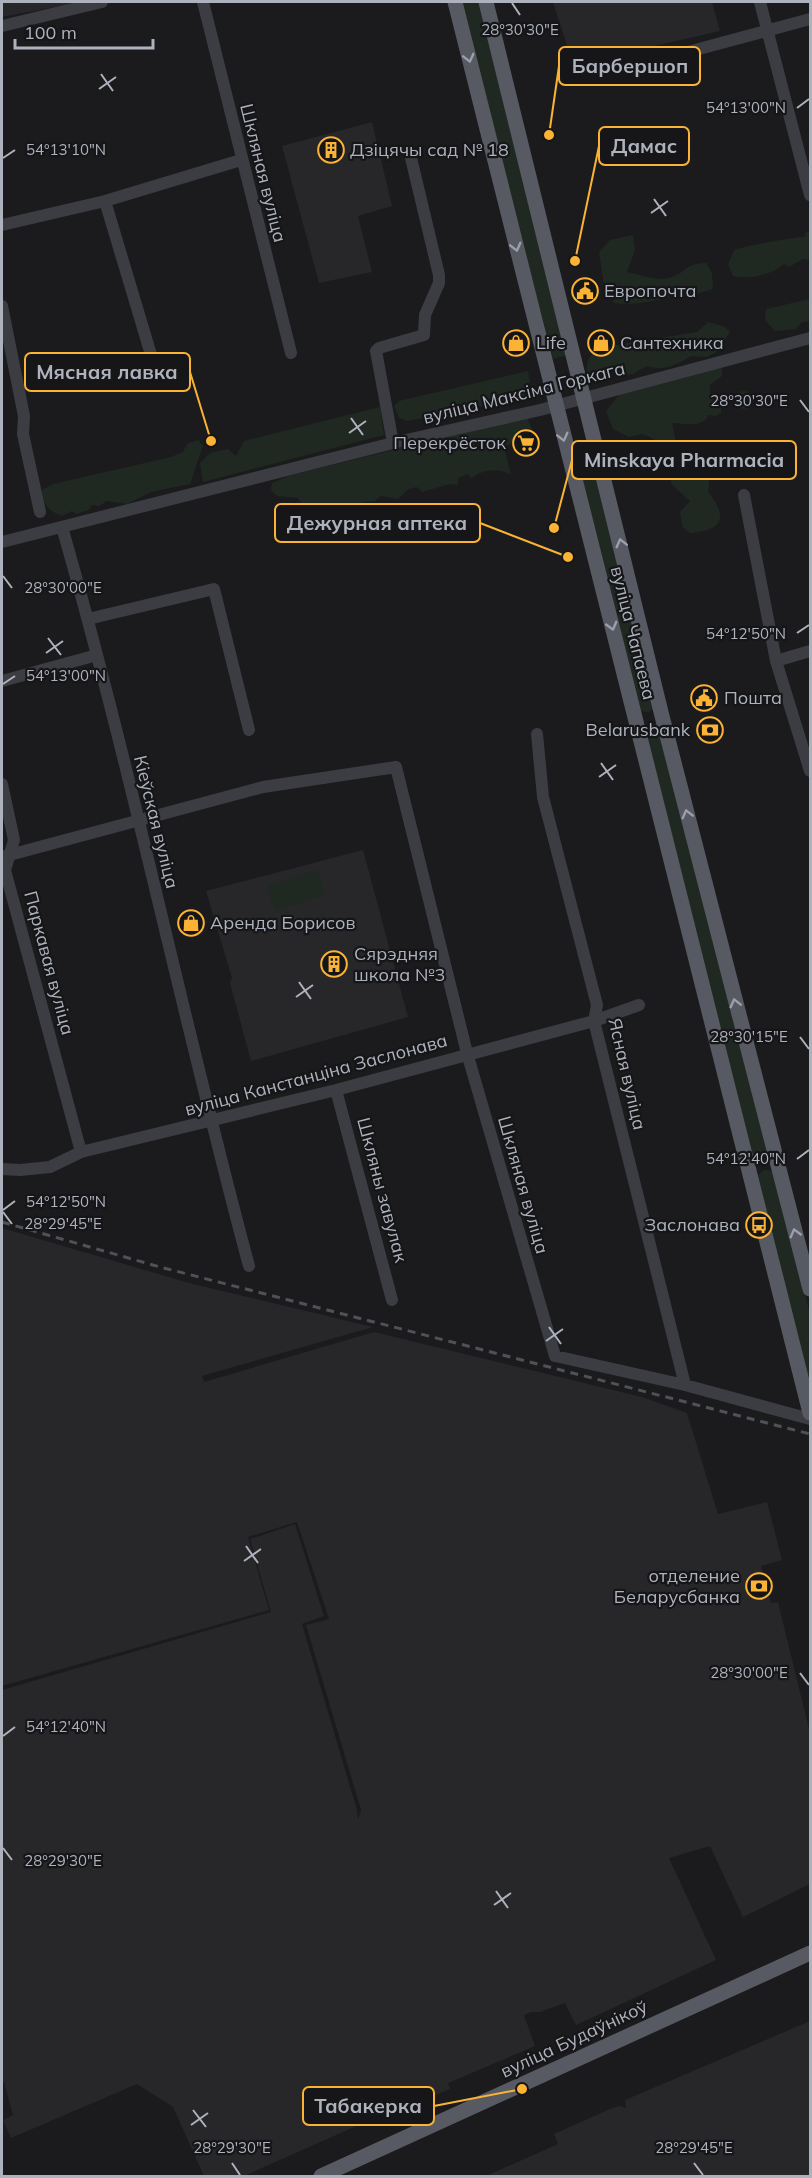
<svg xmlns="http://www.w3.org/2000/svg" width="812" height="2178" font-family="Mulish,sans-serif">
<rect width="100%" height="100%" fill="#1b1b1d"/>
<!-- built -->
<path fill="#27272a" d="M2 2H81L2 17Z
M553 2H712L720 31 619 54 568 49Z
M372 122 392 206 358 216 372 272 319 283 282 146Z
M363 850 408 1017 251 1061 230 983 232 978 206 891Z
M2 1228 189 1283 373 1327 202 1376 204 1382 374 1332 642 1397 687 1413 718 1514 767 1502 782 1560 761 1566 771 1603 778 1602 810 1733V1884L743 1917 710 1846 669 1858 716 1960 576 2025 565 2003 540 2012H531L524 2015 535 2046 448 2083 450 2089 419 2102 417 2099 244 2176H204L173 2107 137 2084 11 2138 3 2120 13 2115 4 2082H2V1690L271 1612 250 1539 295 1524 324 1616 302 1624 357 1810 358 1820 361 1810 306 1625 329 1619 297 1522 248 1537 269 1610 2 1686Z
M810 2021V2176H486L558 2144 554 2134 610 2109 619 2106 626 2108 625 2100Z"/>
<!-- green -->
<path fill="#202921" d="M461 2H482L571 354 553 359Z
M806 231 810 233V260L803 259 789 267 784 264C773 275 746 280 733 276L728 264 734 250C741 247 798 236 805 237Z
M633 235 635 250 627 272C642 275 659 283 675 276 689 269 686 264 706 263L712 273 713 289 685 297 679 292C663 301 629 307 612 302L619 296 614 288 604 286 599 252 610 240Z
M810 299V321L802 322 796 329 775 331 765 320 766 309Z
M708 322 725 327 730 332 717 352 706 357 691 356C678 364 665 372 647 366L633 374 623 375 613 367C606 377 603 383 590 380 584 367 587 357 598 348L697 332Z
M722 368V376L710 385V396L721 405V413L715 416 709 415C701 429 685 423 672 423L677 447 687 466 698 464C708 472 711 480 708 492 728 517 724 530 690 533L682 526 680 512 690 501 672 485 663 447 652 438 642 434 629 437 613 429 606 411 620 394 696 371Z
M528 371 532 396 408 421 399 418 394 406 399 401Z
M735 400a9 9 0 1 1 18 0a9 9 0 1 1-18 0Z
M380 407 384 435 203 482 200 463 210 453 228 449 236 456 244 441Z
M527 417 533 432 504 447 511 474C494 468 485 469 471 478L468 474 458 478V485L450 484 422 492 417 487 408 489 398 499 381 496 375 501 364 502 353 510 343 504 307 512 298 498 277 496 271 490 272 483 292 475Z
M198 440 203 446 190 484 151 492 127 504 107 501 99 506 92 505 89 510 76 514 72 511 62 516C51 512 41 504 42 490L53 484 171 457 183 452 187 444Z
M588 441 654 709 648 712 640 711 572 446Z
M656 723 658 725 770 1156 764 1162H757L750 1155 644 730Z
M318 870 325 895 275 911 267 886Z
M764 1170 771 1171 776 1177 810 1314V1394L758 1175Z"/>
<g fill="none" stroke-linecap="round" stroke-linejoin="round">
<!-- minor -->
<path stroke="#3b3d42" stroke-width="12" d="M203 2 291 353
M760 2 810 195
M2 26 102 2
M684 53 810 19
M105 201 155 368
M2 225 105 201 241 160
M2 306 24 416 23 434 40 512
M393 443 376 351 379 348 424 335 425 315 439 283V275L411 158
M744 495 776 661 810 771
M62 527C132 771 183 1021 249 1266
M2 542 393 443 540 410 810 338
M88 619 214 589 249 730
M776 661 810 651
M2 681 97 655
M537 734 543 797 597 1005 594 1021 685 1385
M2 784 14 840 5 870 81 1152
M2 857 263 787 396 767 467 1053 555 1356 685 1385 810 1419
M336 1090 392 1300
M2 1169 20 1170 50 1167 81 1152 336 1090 594 1021 639 1005"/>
<!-- major -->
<path stroke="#575a62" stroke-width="15" d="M455 2 810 1413
M486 2 662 716 810 1289
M321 2176 810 1953"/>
<!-- rail -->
<path stroke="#4e5158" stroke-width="3" stroke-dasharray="8 6" stroke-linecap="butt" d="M2 1222 160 1267 810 1434"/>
</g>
<!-- one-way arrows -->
<defs><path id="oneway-chevron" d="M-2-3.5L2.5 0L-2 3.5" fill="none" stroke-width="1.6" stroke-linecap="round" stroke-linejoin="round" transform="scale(1.5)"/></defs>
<g stroke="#9ca0ab">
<use href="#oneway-chevron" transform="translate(469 58) rotate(76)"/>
<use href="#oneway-chevron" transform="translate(516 247) rotate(76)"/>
<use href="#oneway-chevron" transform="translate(563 437) rotate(76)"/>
<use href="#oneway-chevron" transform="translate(621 543) rotate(-104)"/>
<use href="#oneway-chevron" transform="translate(612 626) rotate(75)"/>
<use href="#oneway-chevron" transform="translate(687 814) rotate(-104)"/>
<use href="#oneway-chevron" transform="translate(735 1003) rotate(-104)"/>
<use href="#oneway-chevron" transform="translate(795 1233) rotate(-105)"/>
</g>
<!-- ticks -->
<path fill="none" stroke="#adb2bd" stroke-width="2" d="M512 3 520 15M101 74 113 91M99 89 116 77M797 108 809 99M3 158 15 150M654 199 666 216M651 213 668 201M800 400 809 412M351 418 363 435M349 433 366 421M3 576 12 588M797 633 809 625M48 638 61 655M46 653 63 641M3 684 15 676M601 763 613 780M599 777 616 765M299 982 311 999M296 997 313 985M800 1037 809 1049M797 1159 809 1150M3 1210 15 1201M3 1212 12 1224M549 1327 561 1344M546 1341 563 1329M246 1546 258 1563M244 1561 261 1549M800 1673 809 1685M3 1736 15 1727M3 1848 12 1860M496 1891 508 1908M494 1905 511 1893M193 2110 206 2127M191 2125 208 2113M232 2163 240 2175M694 2163 703 2175"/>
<!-- icons -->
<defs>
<g id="building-ring" transform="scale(1.35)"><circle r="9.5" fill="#161618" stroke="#fab335" stroke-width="1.5"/><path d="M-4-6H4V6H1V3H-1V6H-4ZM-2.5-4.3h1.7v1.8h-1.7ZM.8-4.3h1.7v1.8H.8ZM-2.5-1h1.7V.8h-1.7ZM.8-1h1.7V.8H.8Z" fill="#fab335"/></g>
<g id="civic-ring" transform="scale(1.35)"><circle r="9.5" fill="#161618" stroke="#fab335" stroke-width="1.5"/><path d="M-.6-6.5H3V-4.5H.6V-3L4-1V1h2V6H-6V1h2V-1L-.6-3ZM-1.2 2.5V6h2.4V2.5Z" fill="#fab335"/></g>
<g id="shop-ring" transform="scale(1.35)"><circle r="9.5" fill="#161618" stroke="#fab335" stroke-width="1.5"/><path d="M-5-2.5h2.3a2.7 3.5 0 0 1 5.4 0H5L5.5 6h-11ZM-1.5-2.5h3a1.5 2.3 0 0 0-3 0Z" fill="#fab335"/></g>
<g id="supermarket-ring" transform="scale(1.35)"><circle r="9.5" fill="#161618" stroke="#fab335" stroke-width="1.5"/><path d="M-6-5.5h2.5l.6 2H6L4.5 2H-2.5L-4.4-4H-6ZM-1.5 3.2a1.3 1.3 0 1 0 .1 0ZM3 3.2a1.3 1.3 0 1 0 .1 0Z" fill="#fab335"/></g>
<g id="bank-ring" transform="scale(1.35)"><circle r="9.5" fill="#161618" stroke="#fab335" stroke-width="1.5"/><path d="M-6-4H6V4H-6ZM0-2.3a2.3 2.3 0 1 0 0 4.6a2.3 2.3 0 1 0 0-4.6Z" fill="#fab335"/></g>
<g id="bus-ring" transform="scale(1.35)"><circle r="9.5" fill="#161618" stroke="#fab335" stroke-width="1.5"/><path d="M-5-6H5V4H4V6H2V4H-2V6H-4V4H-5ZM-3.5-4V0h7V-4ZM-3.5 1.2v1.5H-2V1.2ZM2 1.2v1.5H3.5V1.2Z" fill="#fab335"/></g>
</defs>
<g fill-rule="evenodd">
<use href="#building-ring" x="331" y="150"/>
<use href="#civic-ring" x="585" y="291"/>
<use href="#shop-ring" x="516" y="343"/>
<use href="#shop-ring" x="601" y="343"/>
<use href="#supermarket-ring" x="526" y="443"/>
<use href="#civic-ring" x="704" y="698"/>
<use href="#bank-ring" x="710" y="730"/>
<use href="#shop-ring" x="191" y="923"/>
<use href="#building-ring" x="334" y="964"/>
<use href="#bus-ring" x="759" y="1225"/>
<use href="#bank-ring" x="759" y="1586"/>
</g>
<g text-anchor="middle" stroke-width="4.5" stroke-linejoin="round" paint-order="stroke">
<!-- poi labels -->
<g font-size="18" fill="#adb2bd" stroke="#161618" text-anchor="start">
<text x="350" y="156">Дзіцячы сад № 18</text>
<text x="604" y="297">Европочта</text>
<text x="536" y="349">Life</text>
<text x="620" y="349">Сантехника</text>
<text x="506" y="449" text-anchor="end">Перекрёсток</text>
<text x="724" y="704">Пошта</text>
<text x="690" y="736" text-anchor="end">Belarusbank</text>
<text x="210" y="929">Аренда Борисов</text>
<text x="354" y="960">Сярэдняя<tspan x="354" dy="21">школа №3</tspan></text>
<text x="740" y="1231" text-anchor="end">Заслонава</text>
<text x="740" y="1582" text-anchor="end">отделение<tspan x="740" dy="21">Беларусбанка</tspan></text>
</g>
<!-- street labels -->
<g font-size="18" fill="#adb2bd" stroke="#161618">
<text transform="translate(263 173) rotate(76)" y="6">Шкляная вуліца</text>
<text transform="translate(524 393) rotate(-14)" y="6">вуліца Максіма Горкага</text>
<text transform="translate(633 633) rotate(76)" y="6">вуліца Чапаева</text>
<text transform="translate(156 822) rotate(76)" y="6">Кіеўская вуліца</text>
<text transform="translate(49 963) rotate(75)" y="6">Паркавая вуліца</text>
<text transform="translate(627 1074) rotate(77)" y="6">Ясная вуліца</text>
<text transform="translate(316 1075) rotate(-15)" y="6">вуліца Канстанціна Заслонава</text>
<text transform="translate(523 1185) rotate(74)" y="6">Шкляная вуліца</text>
<text transform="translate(382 1190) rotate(75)" y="6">Шкляны завулак</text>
<text transform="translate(574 2039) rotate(-25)" y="6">вуліца Будаўнікоў</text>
</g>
</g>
<g font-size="15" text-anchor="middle" fill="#adb2bd" stroke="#161618" stroke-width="4.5" stroke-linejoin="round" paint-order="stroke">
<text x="520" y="35">28°30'30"E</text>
<text x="746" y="113">54°13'00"N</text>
<text x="66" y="155">54°13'10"N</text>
<text x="749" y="406">28°30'30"E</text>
<text x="63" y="593">28°30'00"E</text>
<text x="746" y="639">54°12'50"N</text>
<text x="66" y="681">54°13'00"N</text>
<text x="749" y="1042">28°30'15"E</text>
<text x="746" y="1164">54°12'40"N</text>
<text x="66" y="1207">54°12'50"N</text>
<text x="63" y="1229">28°29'45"E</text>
<text x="749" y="1678">28°30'00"E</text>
<text x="66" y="1732">54°12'40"N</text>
<text x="63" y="1866">28°29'30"E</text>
<text x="232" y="2153">28°29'30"E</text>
<text x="694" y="2153">28°29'45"E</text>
</g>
<!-- callouts -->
<path fill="none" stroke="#fab335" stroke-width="2" d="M549 135L559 66M575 261L599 146M211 441L190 372M554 528L572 460M568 557L480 523M522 2089L434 2106"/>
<g fill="#fab335" stroke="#161618" stroke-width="2">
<circle cx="549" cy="135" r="6"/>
<circle cx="575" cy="261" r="6"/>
<circle cx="211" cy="441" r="6"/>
<circle cx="554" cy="528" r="6"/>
<circle cx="568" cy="557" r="6"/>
<circle cx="522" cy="2089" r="6"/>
</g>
<g fill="#161618" stroke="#fab335" stroke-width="2">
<rect x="559" y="47" width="141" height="38" rx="6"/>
<rect x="599" y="127" width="90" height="38" rx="6"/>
<rect x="25" y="353" width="165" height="38" rx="6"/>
<rect x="572" y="441" width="224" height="38" rx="6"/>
<rect x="275" y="504" width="205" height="38" rx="6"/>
<rect x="303" y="2087" width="131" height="38" rx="6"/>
</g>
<g font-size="20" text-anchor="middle" font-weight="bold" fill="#adb2bd">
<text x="630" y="73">Барбершоп</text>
<text x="644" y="153">Дамас</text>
<text x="107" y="379">Мясная лавка</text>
<text x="684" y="467">Minskaya Pharmacia</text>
<text x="377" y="530">Дежурная аптека</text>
<text x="368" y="2113">Табакерка</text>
</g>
<!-- border -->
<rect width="812" height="2178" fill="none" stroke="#adb2bd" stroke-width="6"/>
<!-- scale -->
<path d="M15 39v9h138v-9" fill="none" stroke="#adb2bd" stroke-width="3"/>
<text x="24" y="39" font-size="18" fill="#adb2bd" stroke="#161618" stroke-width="4.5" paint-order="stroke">100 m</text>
</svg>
